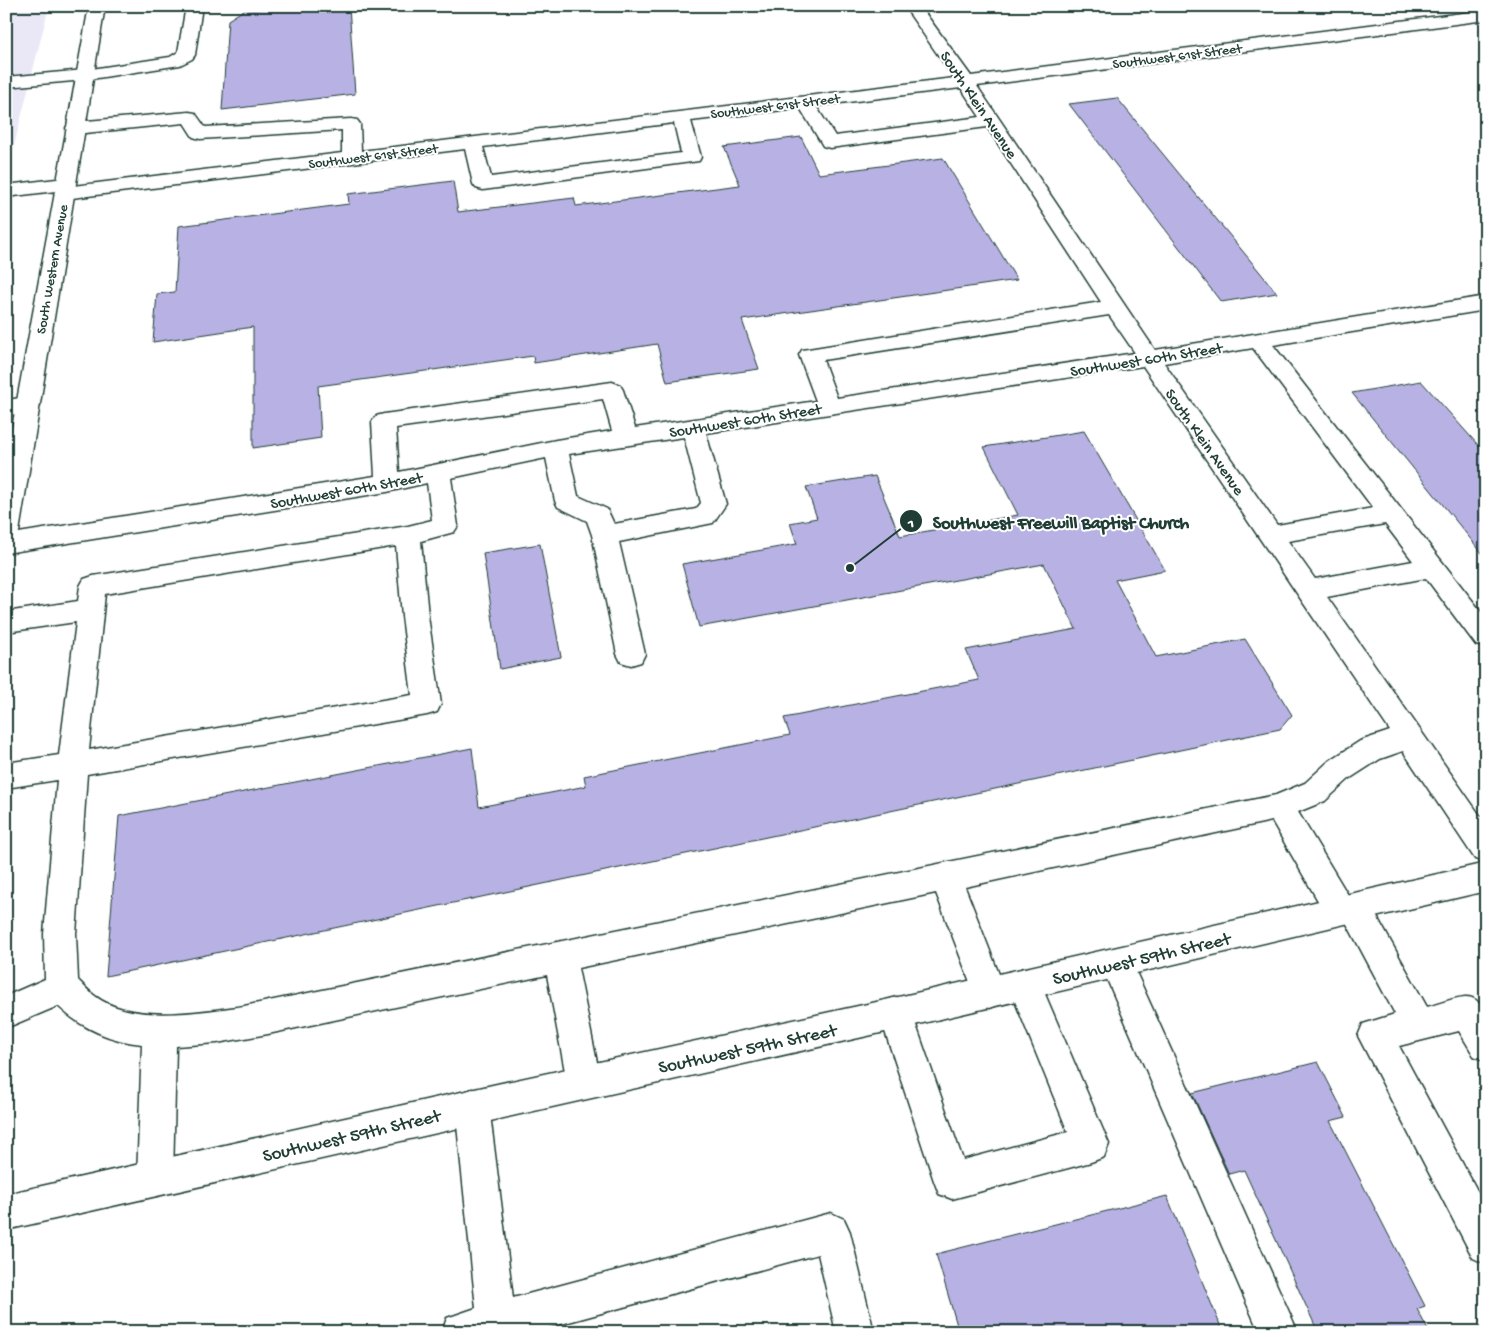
<svg xmlns="http://www.w3.org/2000/svg" width="1492" height="1338" font-family="'Gochi Hand',sans-serif">
<rect width="100%" height="100%" fill="#fff"/>
<filter id="ink" filterUnits="userSpaceOnUse"><feTurbulence type="fractalNoise" baseFrequency=".02" numOctaves="2"/><feDisplacementMap in="SourceGraphic" scale="10" xChannelSelector="R" yChannelSelector="G"/><feConvolveMatrix kernelMatrix="1 2 1 2 8 2 1 2 1" color-interpolation-filters="sRGB"/></filter>
<g filter="url(#ink)">
<!-- built -->
<path fill="#eae8f7" d="M6 6H49L6 178Z"/>
<!-- building -->
<path fill="#b8b2e4" stroke="#1f3d34" d="M289 6H349L355 94 222 110 228 20 247 8 253 10Z
M1117 98 1277 293 1221 302 1069 104Z
M801 137 819 174 943 158 1017 280 742 320 759 369 667 382 657 344 534 363 533 356 318 386 321 438 253 448V327L153 342 157 294 175 292 179 226 349 204 348 194 453 181 458 212 574 198 576 206 740 185 724 147Z
M1421 381 1486 454V558L1352 393Z
M1084 431 1165 570 1115 580 1156 657 1245 639 1292 715 1280 729 106 976 119 816 472 748 479 807 586 786 584 776 790 735 784 718 979 680 966 650 1076 629 1044 564 699 627 682 564 797 544 790 523 817 518 806 487 875 476 900 536 1018 515 984 447Z
M540 544 561 657 500 669 483 553Z
M1318 1062 1346 1117 1330 1121 1425 1306 1417 1309 1429 1332H1318L1244 1170 1229 1174 1192 1093Z
M1167 1196 1223 1332H959L936 1254Z"/>
<g fill="none" stroke-linecap="round" stroke-linejoin="round">
<!-- minor casing -->
<g stroke="#1f3d34" stroke-width="3">
<path id="minor" d="M186 6H202L195 55 192 59 180 65 85 80 6 87V77L85 70 170 57 178 52Z
M904 6H920L971 76 1486 10V20L977 86 1155 350 1486 296V310L1273 345 1486 618V648L1476 645 1426 578 1327 597 1486 824V862L1475 859 1403 751 1380 759 1349 779 1325 801 1298 812 1348 895 1355 893 1366 897 1427 1007C1439 1004 1453 998 1465 997 1492 996 1486 1043 1486 1061L1474 1056 1459 1031 1399 1046 1486 1207V1264L1473 1258 1358 1036 1363 1024 1395 1014 1346 922 1340 924 1329 920 1272 821 965 887 1006 992 1002 1003 990 1008 978 1003 936 893 578 968 601 1082 596 1094 584 1099 572 1094 567 1082 547 975 268 1034 217 1043 176 1046 173 1178 168 1191 155 1196 142 1191 137 1178 142 1044C110 1041 81 1028 58 1006L6 1028V996L45 979 44 934 57 780 6 788V763L59 755 76 622 6 632V612L78 601 80 586 84 579 93 576 408 526 432 520 427 483 387 492 6 553V535L375 476 372 422 376 416 384 414 612 382 620 385 623 390 635 428 816 401 799 355 802 350 1101 302 987 127 830 148 823 146 800 108 691 121 701 157 699 161 483 190 476 188 473 184 465 149 64 199 57 197 54 193 56 191 6 197V185L65 178 72 180 75 184 73 186 342 153V130L200 139 193 137 184 123 75 134 69 132 66 128 69 124 75 122 189 112 195 113 205 127 351 119 357 120 360 124 361 151 954 78ZM961 88 980 117 835 136 816 106ZM674 123 681 153 491 177 483 147ZM1109 315 1135 353 837 398 823 360ZM1253 348 1373 508 1277 525 1164 363ZM1143 366 1390 731 1360 741 1329 761 1305 783 1276 795 244 1006C202 1012 132 1024 95 996 89 992 83 985 78 980L76 934 87 774 427 715 437 712 441 704 428 616 421 541 454 532 458 526 451 478 546 458 555 501 558 507 587 521 592 535 617 654 621 662 631 665 641 662 645 654 619 542 713 523 726 504 706 433ZM603 399 612 431 556 440 399 472 396 428ZM684 437 701 503 696 509 614 524 607 509 578 496 569 454ZM1385 524 1413 561 1315 579 1288 541ZM396 546 402 616 412 695 89 750 105 594Z
M28 397 36 400 40 405 36 410 6 416V400Z
M1116 948 1127 952 1298 1332H1259L1100 963 1105 952Z
M1024 968 1036 973 1109 1144 1104 1157 1091 1162 952 1199 939 1194 934 1181 879 1013 884 1002 896 997 908 1002 963 1160 1068 1132 1008 984 1012 973Z
M472 1089 484 1094 489 1106 513 1298 831 1213 844 1219 850 1232 874 1332H836L818 1254 532 1332H442L447 1318 476 1308 455 1106 460 1094Z"/>
</g>
<!-- major casing -->
<g stroke="#1f3d34" stroke-width="3">
<path id="major" d="M89 6H105L19 532 15 539 6 541V461Z
M1486 863V891L872 1035 6 1230V1194L497 1084 872 1003Z"/>
</g>
<!-- minor -->
<use href="#minor" fill="#fff" fill-rule="evenodd"/>
<!-- major -->
<use href="#major" fill="#fff" fill-rule="evenodd"/>
</g>
</g>
<g text-anchor="middle" stroke-width="4" stroke-linejoin="round" paint-order="stroke">
<!-- far-street labels -->
<g font-size="14" fill="#1f3d34" stroke="#fff">
<text transform="translate(1177 55) rotate(-7)" y="5">Southwest 61st Street</text>
<text transform="translate(775 105) rotate(-7)" y="5">Southwest 61st Street</text>
<text transform="translate(373 155) rotate(-7)" y="5">Southwest 61st Street</text>
<text transform="translate(51 269) rotate(-80)" y="5">South Western Avenue</text>
</g>
<!-- street labels -->
<g font-size="16" fill="#1f3d34" stroke="#fff">
<text transform="translate(980 104) rotate(56)" y="6">South Klein Avenue</text>
<text transform="translate(1146 358) rotate(-9)" y="6">Southwest 60th Street</text>
<text transform="translate(745 419) rotate(-9)" y="6">Southwest 60th Street</text>
<text transform="translate(1206 441) rotate(55)" y="6">South Klein Avenue</text>
<text transform="translate(346 489) rotate(-10)" y="6">Southwest 60th Street</text>
</g>
<!-- near-street labels -->
<g font-size="19" fill="#1f3d34" stroke="#fff">
<text transform="translate(1141 957) rotate(-13)" y="7">Southwest 59th Street</text>
<text transform="translate(747 1047) rotate(-12)" y="7">Southwest 59th Street</text>
<text transform="translate(351 1134) rotate(-13)" y="7">Southwest 59th Street</text>
</g>
</g>
<!-- callouts -->
<path fill="none" stroke="#1f3d34" stroke-width="2" d="M850 568L911 521"/>
<g fill="#1f3d34" stroke="#fff" stroke-width="2">
<circle cx="850" cy="568" r="5"/>
<circle cx="911" cy="521" r="12"/>
</g>
<g font-size="15" text-anchor="middle" font-weight="bold" fill="#fff">
<text x="911" y="527">1</text>
</g>
<g font-size="18" text-anchor="middle" font-weight="bold" fill="#1f3d34" stroke="#fff" stroke-width="4" stroke-linejoin="round" paint-order="stroke">
<text x="1061" y="528">Southwest Freewill Baptist Church</text>
</g>
<!-- margin -->
<rect width="1492" height="1338" fill="none" stroke="#fff" stroke-width="25"/>
<rect x="12" y="12" width="1467" height="1313" fill="none" stroke="#1f3d34" stroke-width="2" filter="url(#ink)"/>
</svg>
